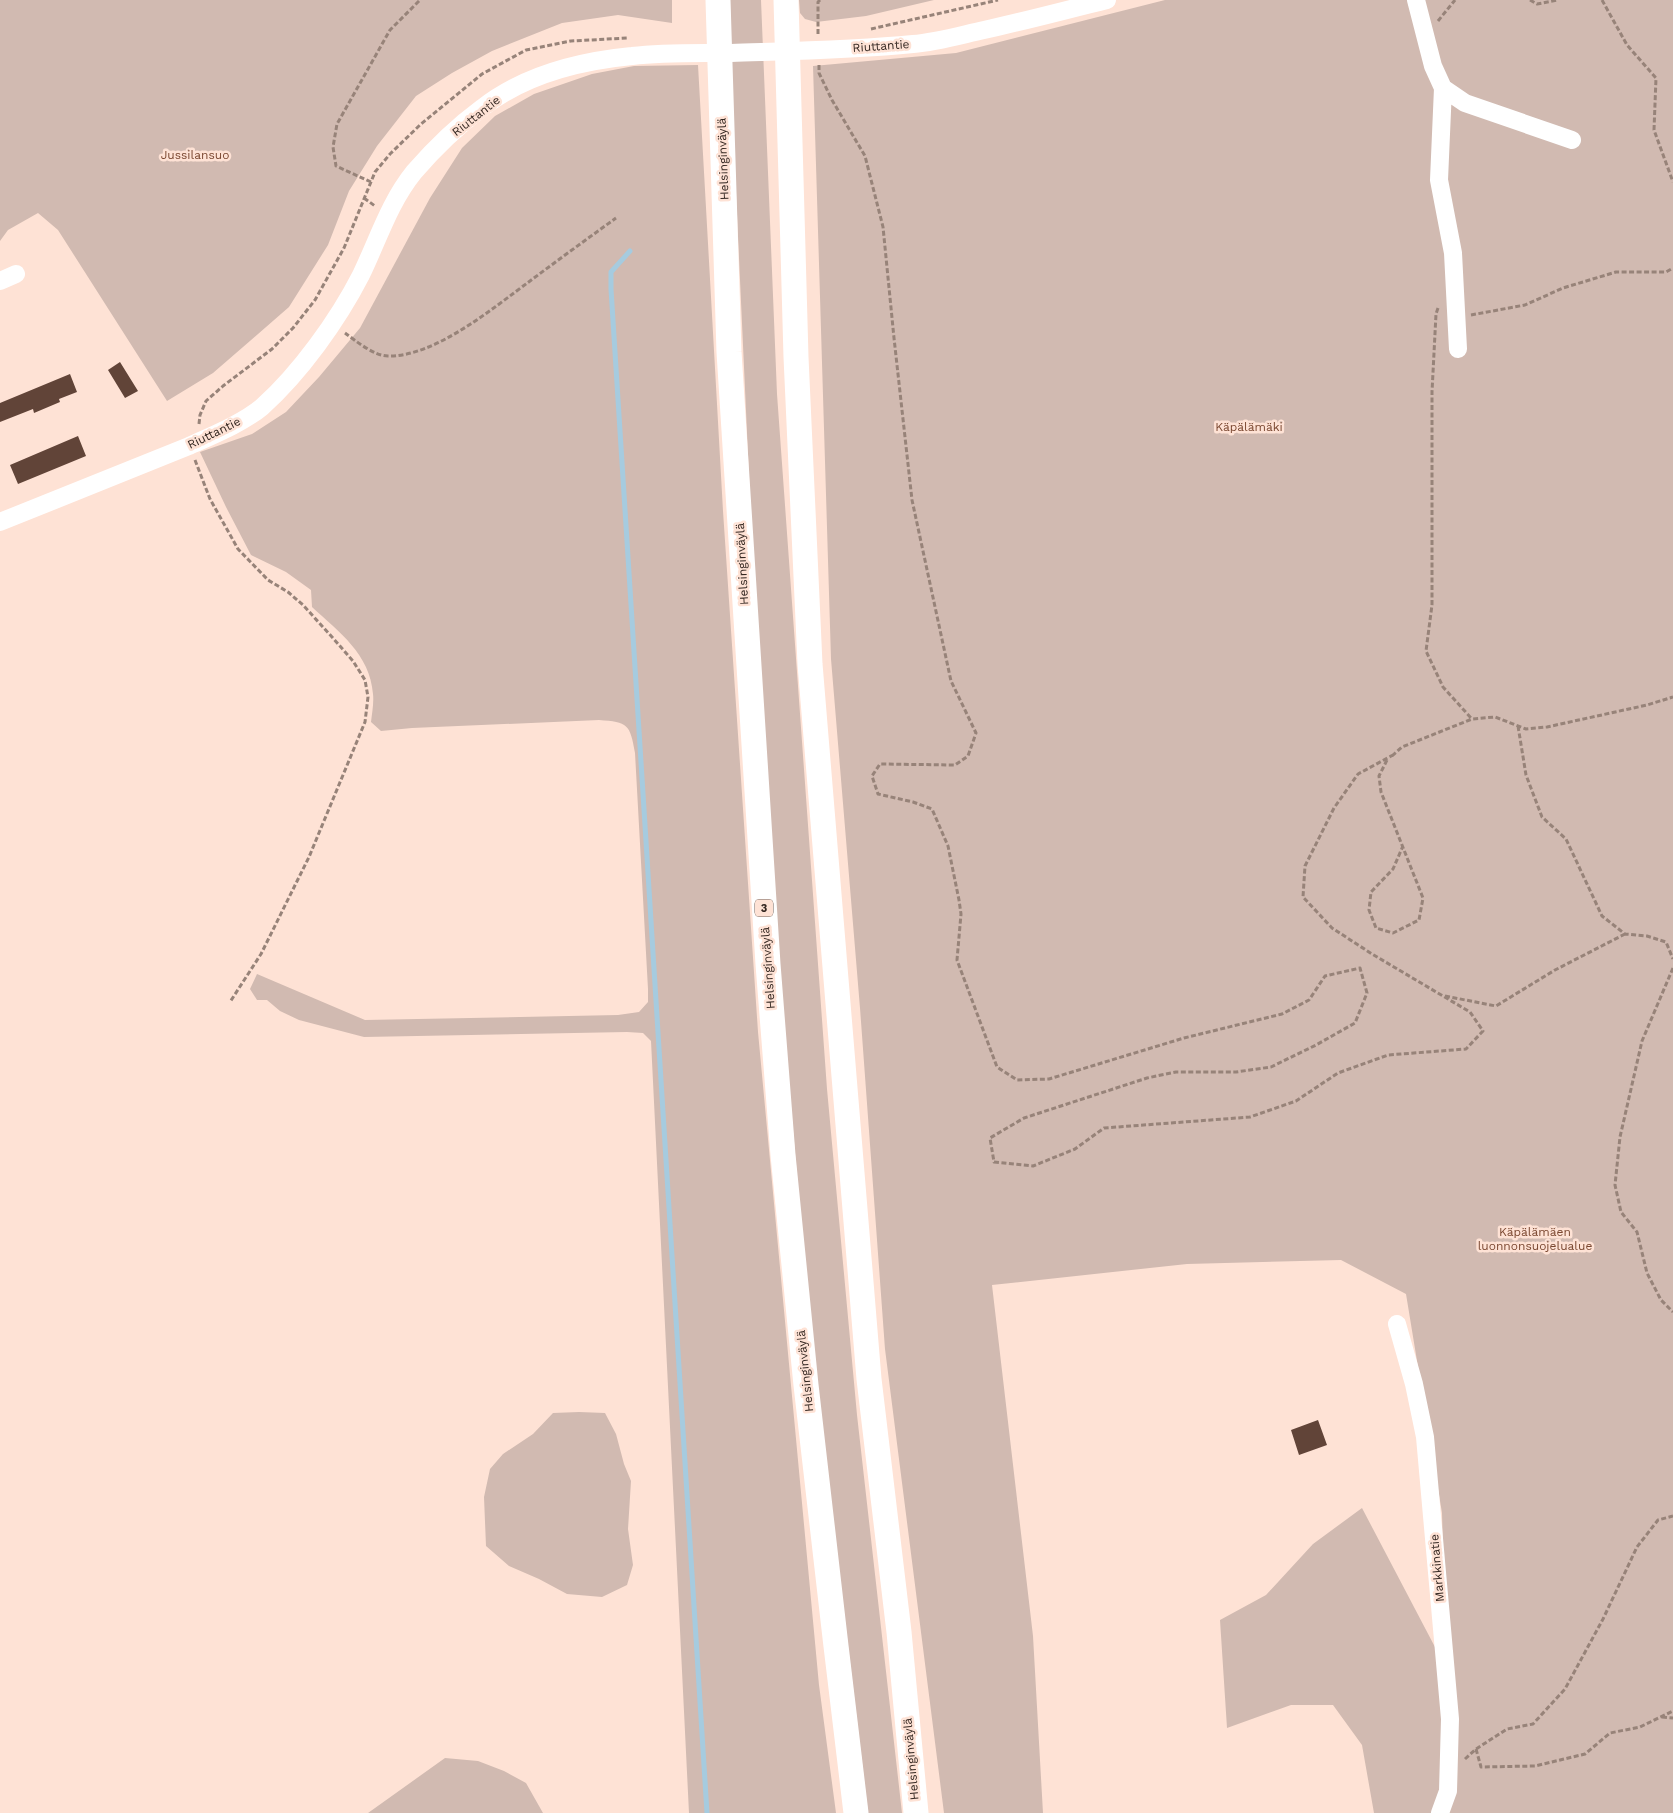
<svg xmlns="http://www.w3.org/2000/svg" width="1673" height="1813" font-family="'Work Sans',sans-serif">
<rect width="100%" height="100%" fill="#fee2d5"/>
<!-- green -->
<path fill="#d1bab1" d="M0 0H672V23L618 15 562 23 492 51 452 73 416 96 377 146 349 191 328 245 289 307 213 373 167 401 58 230 38 213 8 230 0 241Z
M730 0H761L777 394 827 1089 857 1415 902 1813H868L811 1337 781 991 752 542 732 105Z
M799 0H934L866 16 816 22 805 19 800 13Z
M1165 0H1673V1813H1374L1362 1745 1333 1705H1291L1227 1728 1220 1620 1266 1595 1313 1544 1362 1508 1446 1668 1442 1513 1406 1294 1341 1260 1187 1264 992 1285 1033 1636 1043 1813H944L885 1349 860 1008 831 659 813 66 956 53Z
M698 65 723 511 758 1032 819 1685 836 1813H689L651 1041 643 1033 627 1032 364 1037 299 1020 280 1011 267 1000H257L250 989 257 974 365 1020 618 1015 639 1012 648 1002V989L635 753C630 724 628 722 599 720L412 728 381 731 371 722C372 713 374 703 373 694 370 654 339 632 312 607L311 590 286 572 251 555 226 507 200 452 252 434 286 412 319 377 360 328 430 198 462 148 495 116 534 94 592 74 634 66Z
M579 1412 605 1413 616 1434 624 1464 631 1481 628 1529 633 1565 627 1585 602 1597 567 1594 539 1579 509 1566 486 1546 484 1497 490 1469 503 1454 533 1434 553 1413Z
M445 1758 478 1761 504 1771 526 1783 543 1813H368Z"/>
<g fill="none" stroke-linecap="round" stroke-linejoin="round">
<!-- stream -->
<path stroke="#a6cbdf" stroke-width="5" d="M630 251 611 272V289C643 797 676 1305 707 1813"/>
</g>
<!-- building -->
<path fill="#614438" d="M120 362 138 391 125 398 108 370Z
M70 374 77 392 59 399 60 402 34 413 33 409 0 422V403Z
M78 436 86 456 18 484 10 465Z
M1318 1420 1327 1445 1299 1455 1291 1430Z"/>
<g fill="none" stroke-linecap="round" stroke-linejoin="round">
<!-- path -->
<path stroke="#978379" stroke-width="3" stroke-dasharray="5 2.5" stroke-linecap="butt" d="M1530 0 1537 4 1558 0
M1602 0 1627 45 1656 78 1654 130 1673 182
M1438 21 1455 0
M871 29 998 0
M818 34V2L820 0
M819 65V73L832 100 865 156 883 227 894 338 912 500 951 681 976 733 968 756 955 765 880 764 872 776 878 794 913 802 932 809 948 846 959 900 961 914 957 960 997 1067 1017 1080 1049 1079 1184 1038 1282 1014 1309 1000 1325 976 1360 968 1367 993 1355 1023 1316 1045 1271 1067 1236 1072H1176L1147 1078 1024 1118 990 1138 994 1162 1033 1166 1075 1149 1104 1128 1250 1117 1296 1101 1338 1073 1388 1055 1466 1049 1483 1031 1470 1012 1372 954 1332 928 1303 897 1305 866 1334 808 1358 774 1393 755
M371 182 336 166 333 147 337 124 390 30 420 0
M364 198 375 206
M1438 308 1436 314 1432 392V605L1426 651 1443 687 1472 719
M1471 315 1525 305 1563 288 1616 272H1666L1673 268
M345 333C356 341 374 356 388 356 435 357 493 308 530 281 558 260 587 239 616 218
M199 424 200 415 206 401 223 386 272 349 293 328 315 300 344 248 375 172 390 154 421 124 482 74 526 50 571 41 628 38
M195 460 210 499 238 549 268 580 288 592 303 605 332 637 353 661 365 680 368 697 365 722 309 857 261 954 230 1002
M1518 726 1526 775 1542 817 1566 839 1602 916 1625 934 1647 936 1666 942 1673 959
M1392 756 1402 747 1472 719 1495 717 1526 729 1547 727 1647 705 1673 697
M1387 760 1379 776 1381 792 1423 898 1419 920 1393 933 1376 928 1369 910 1371 892 1393 869 1403 846
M1673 968 1642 1041 1620 1137 1615 1185 1621 1212 1637 1232 1647 1273 1661 1300 1673 1312
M1445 996 1496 1006 1555 970 1625 934
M1662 1717 1673 1718
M1476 1749 1481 1767 1535 1766 1585 1754 1610 1733 1640 1727 1673 1711
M1465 1759 1476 1749 1507 1729 1533 1724 1565 1689 1603 1619 1637 1547 1658 1520 1673 1516"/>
<!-- minor -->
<path stroke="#fff" stroke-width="18" d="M1416 0 1433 66 1443 88 1465 103 1572 140
M1443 88 1439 180 1453 253 1458 349
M0 281 16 274
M0 522 189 446C211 436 243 423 262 407 300 373 338 320 361 275 378 240 389 203 414 172 433 150 459 125 482 108 524 75 580 61 632 56 664 52 699 53 731 53 792 51 853 50 913 44 937 42 961 35 984 30 1025 21 1066 10 1107 0
M1397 1324 1414 1384 1425 1437 1450 1719 1448 1791 1440 1813"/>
<!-- highway -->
<path stroke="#fff" stroke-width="25" d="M718 0 729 352 768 964 783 1155 806 1385 836 1646 856 1813
M786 0 796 357 810 664 869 1379 899 1632 916 1813"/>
</g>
<g text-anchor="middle" stroke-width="5" stroke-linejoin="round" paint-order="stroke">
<!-- shield labels -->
<rect fill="#fee2d5" stroke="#716058" stroke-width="1" x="755" y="899.5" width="18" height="17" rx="4"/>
<g font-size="11" font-weight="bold" fill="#352822">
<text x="764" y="912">3</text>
</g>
<!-- street labels -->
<g font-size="12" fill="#352822" stroke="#fee2d5">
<text transform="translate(881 46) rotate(-4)" y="4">Riuttantie</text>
<text transform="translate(476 116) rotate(-38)" y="4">Riuttantie</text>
<text transform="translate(723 159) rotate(-92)" y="4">Helsinginväylä</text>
<text transform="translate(214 433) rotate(-26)" y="4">Riuttantie</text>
<text transform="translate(742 564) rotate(-93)" y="4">Helsinginväylä</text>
<text transform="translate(768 968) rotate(-94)" y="4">Helsinginväylä</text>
<text transform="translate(805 1371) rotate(-96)" y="4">Helsinginväylä</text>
<text transform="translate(1437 1568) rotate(-95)" y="4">Markkinatie</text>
<text transform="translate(911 1759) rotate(-95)" y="4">Helsinginväylä</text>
</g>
<!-- park labels -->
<g font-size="12" fill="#7a4730" stroke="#fee2d5">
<text x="195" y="159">Jussilansuo</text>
<text x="1249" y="431">Käpälämäki</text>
<text x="1535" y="1236">Käpälämäen<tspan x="1535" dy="14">luonnonsuojelualue</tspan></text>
</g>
</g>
</svg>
